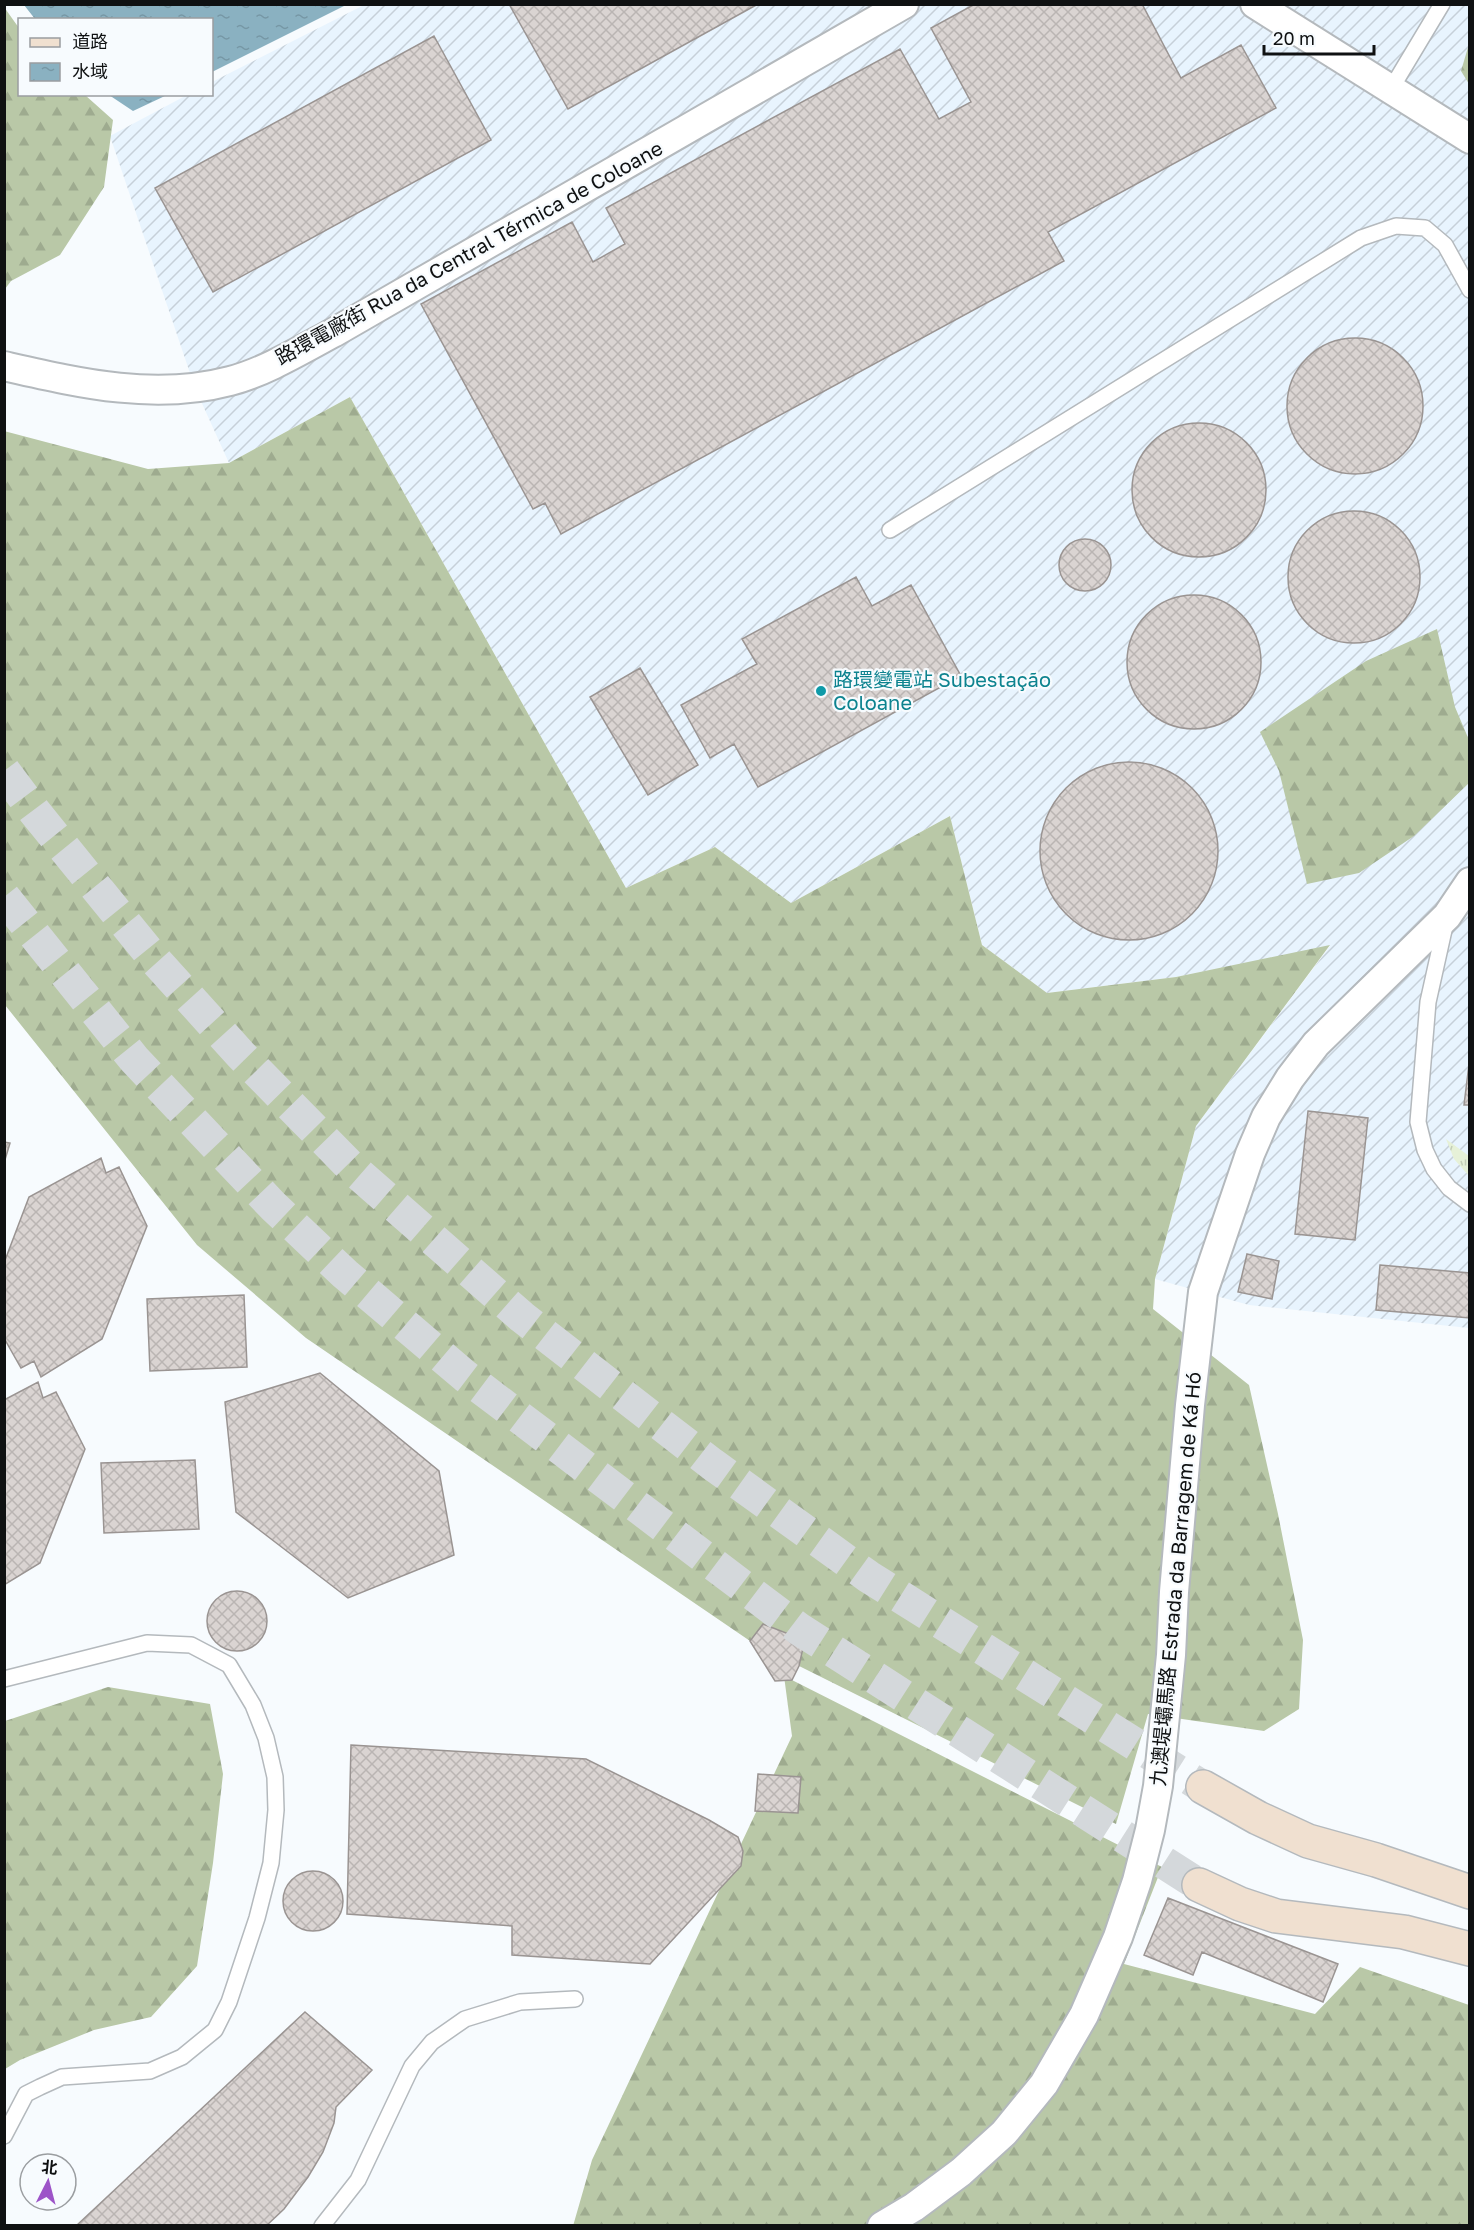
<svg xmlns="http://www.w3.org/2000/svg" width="1474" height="2230" font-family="'Golos Text','Noto Sans SC',sans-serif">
<defs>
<pattern id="industrial-furrows" width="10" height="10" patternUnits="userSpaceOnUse" patternTransform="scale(1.5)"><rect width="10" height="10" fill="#e8f4fe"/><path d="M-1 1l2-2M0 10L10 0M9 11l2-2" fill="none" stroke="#c6d0d9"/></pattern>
<pattern id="grass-tufts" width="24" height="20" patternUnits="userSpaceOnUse" patternTransform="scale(1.5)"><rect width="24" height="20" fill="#e6f1d8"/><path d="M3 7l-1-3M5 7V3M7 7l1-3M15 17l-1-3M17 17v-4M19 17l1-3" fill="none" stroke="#c4ceb8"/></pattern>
<pattern id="forest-firs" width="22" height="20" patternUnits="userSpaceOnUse" patternTransform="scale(1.5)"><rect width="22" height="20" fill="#b9c8a7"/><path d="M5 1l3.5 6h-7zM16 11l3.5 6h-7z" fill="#9eab8f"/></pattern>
<pattern id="water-ripples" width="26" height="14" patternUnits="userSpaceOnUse" patternTransform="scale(1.5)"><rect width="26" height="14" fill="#8ab1c1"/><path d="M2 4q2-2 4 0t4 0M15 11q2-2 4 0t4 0" fill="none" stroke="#7697a5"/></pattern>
<pattern id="building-cross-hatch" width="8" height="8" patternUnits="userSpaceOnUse" patternTransform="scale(1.5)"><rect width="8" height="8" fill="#dad4d2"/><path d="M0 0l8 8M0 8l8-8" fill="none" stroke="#bab5b3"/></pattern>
</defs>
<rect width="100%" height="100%" fill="#f7fbfe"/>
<!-- industrial -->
<path fill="url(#industrial-furrows)" d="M364 5H1469V1328L1249 1305 1155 1279 1196 1126 1330 946 1176 977 1047 993 982 945 950 816 791 903 715 847 626 888 350 397 229 463 195 388 110 136 187 95 212 94V82Z"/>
<!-- grass -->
<path fill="url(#grass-tufts)" d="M1446 1139 1469 1156V1176L1454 1159Z"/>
<!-- forest -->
<path fill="url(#forest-firs)" d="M4 7 19 28 20 94 85 95 113 120 104 187 60 255 11 281 5 289Z
M1469 44 1470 84H1469L1461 71Z
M350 397 626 888 715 847 791 903 950 816 982 945 1047 993 1176 977 1330 945 1196 1126 1155 1279 1153 1309 1249 1385 1278 1514 1303 1640 1299 1709 1264 1731 1148 1714 1116 1824 753 1643 306 1338 197 1245 5 1005 4 431 148 469 229 463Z
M1437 629 1455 707 1469 740V783L1414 836 1359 873 1307 884 1279 771 1260 732 1366 661Z
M784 1676 1162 1867 1124 1964 1315 2014 1360 1967 1469 2005V2225L573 2226 592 2160 792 1736Z
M108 1687 210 1704 223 1774 213 1863 197 1966 151 2017 94 2030 20 2060 5 2069V1721Z"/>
<!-- water -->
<path fill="url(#water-ripples)" d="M24 5H346L212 72V20L35 19Z
M109 95H167L133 111Z"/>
<!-- building -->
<path fill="url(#building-cross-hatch)" stroke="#9a9492" stroke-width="1.5" d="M509 4H758L568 109Z
M975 4H1134L1135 6 1142 4 1181 78 1241 45 1276 108 1048 232 1064 261 561 534 545 503 533 509 421 304 572 222 593 262 625 244 606 208 900 49 939 119 971 102 931 28Z
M434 36 491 140 213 292 155 188Z
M1287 406a68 68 0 1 1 136 0a68 68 0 1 1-136 0Z
M1132 490a67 67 0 1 1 134 0a67 67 0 1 1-134 0Z
M1288 577a66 66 0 1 1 132 0a66 66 0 1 1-132 0Z
M1059 565a26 26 0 1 1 52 0a26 26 0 1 1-52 0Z
M856 577 872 606 911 585 961 676 758 787 734 744 710 758 681 705 757 664 742 639Z
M1127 662a67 67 0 1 1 134 0a67 67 0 1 1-134 0Z
M640 668 698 765 648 795 590 697Z
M1040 851a89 89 0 1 1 178 0a89 89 0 1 1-178 0Z
M1470 1056V1105H1464Z
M1308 1111 1368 1118 1355 1240 1295 1234Z
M4 1142 10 1143 4 1163Z
M101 1158 106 1173 119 1167 147 1226 102 1339 41 1377 34 1361 21 1368 4 1338V1263L29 1197Z
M1247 1254 1279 1261 1272 1299 1238 1292Z
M1380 1265 1470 1273V1318L1376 1310Z
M244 1295 247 1367 150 1371 147 1299Z
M320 1373 439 1471 454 1555 348 1598 236 1512 225 1402Z
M38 1382 43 1398 56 1392 85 1449 40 1563 4 1585V1400Z
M195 1460 199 1529 104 1533 101 1463Z
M207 1621a30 30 0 1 1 60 0a30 30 0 1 1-60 0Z
M763 1624 794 1636 803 1648 799 1666 792 1680 775 1681 750 1641Z
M351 1745 586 1759 709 1820 738 1837 743 1851 741 1866 650 1964 512 1955V1926L347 1914Z
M758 1774 801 1777 798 1813 755 1811Z
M283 1901a30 30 0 1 1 60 0a30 30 0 1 1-60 0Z
M1168 1898 1338 1964 1323 2002 1202 1952 1193 1975 1144 1955Z
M305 2012 372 2070 336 2107 334 2123 323 2152 308 2177 284 2209 266 2226H76Z"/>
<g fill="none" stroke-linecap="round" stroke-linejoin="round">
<!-- secondary-tunnel -->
<path stroke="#d4d8db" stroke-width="33" stroke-dasharray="33 16" stroke-linecap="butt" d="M4 771 34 811 155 960 241 1055 353 1169 522 1317 712 1464 869 1577 1203 1787
M4 897 134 1059 273 1206 345 1274 465 1376 799 1629 1199 1885"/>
<!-- lane casing -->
<g stroke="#b4b9bd" stroke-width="18">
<path id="lane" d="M1391 89 1442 4
M890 530 1361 238 1396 226 1425 228 1445 245 1470 290
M1446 921 1428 1002 1418 1122 1425 1150 1434 1169 1449 1188 1470 1204
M4 1679 147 1643 191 1645 229 1665 253 1705 266 1738 275 1777 276 1810 271 1863 257 1918 229 2002 215 2030 182 2057 150 2071 62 2077 40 2087 26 2094 4 2136
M322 2226 358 2180 412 2066 432 2042 465 2019 520 2002 575 1999"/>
</g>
<!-- street casing -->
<g stroke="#b4b9bd" stroke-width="32">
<path id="street" d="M1255 4 1470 139
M4 366C79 383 154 401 230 381 263 373 303 349 333 333L904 4
M882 2226 914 2207 961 2172 1004 2133 1044 2084 1084 2015 1118 1937 1137 1881 1150 1830 1158 1786 1171 1655 1174 1592 1190 1405 1203 1292 1250 1154 1266 1117 1290 1078 1316 1044 1447 916 1470 882"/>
</g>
<!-- secondary casing -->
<g stroke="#b4b9bd" stroke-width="36">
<path id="secondary" d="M1203 1787 1258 1818 1308 1841 1376 1860 1470 1892
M1199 1885 1240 1904 1276 1916 1404 1932 1470 1949"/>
</g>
<!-- lane -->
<use href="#lane" stroke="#fff" stroke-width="15"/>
<!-- street -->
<use href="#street" stroke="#fff" stroke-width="28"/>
<!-- secondary -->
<use href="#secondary" stroke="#f0e0d0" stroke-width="33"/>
</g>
<!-- markers -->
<circle fill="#0f9aa8" stroke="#f7fbfe" stroke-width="2" cx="821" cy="691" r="6"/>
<g text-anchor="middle" stroke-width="4.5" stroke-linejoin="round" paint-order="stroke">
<!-- street labels -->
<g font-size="20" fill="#0f1112" stroke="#f7fbfe">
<text transform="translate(469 253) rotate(-29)" y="7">路環電廠街 Rua da Central Térmica de Coloane</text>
<text transform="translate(1176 1579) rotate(-85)" y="7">九澳堤壩馬路 Estrada da Barragem de Ká Hó</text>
</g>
<!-- culture labels -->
<g font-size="20" fill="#0d838f" stroke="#f7fbfe" text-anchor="start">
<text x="833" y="687">路環變電站 Subestação<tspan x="833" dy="23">Coloane</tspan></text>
</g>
</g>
<!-- border -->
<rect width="1474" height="2230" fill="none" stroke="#0f1112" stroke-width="12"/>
<!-- legend -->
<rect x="18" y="18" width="195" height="78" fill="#f7fbfe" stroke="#9a9da0" stroke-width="1.5"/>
<rect x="30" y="38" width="30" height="9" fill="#f0e0d0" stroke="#9a9da0" stroke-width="1.5"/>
<text x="72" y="48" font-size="18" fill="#0f1112">道路</text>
<rect x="30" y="63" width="30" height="18" fill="url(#water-ripples)" stroke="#9a9da0" stroke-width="1.5"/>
<text x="72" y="78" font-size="18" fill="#0f1112">水域</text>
<!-- north arrow -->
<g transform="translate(48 2182) rotate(6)"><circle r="28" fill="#f7fbfe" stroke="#9a9da0" stroke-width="1.5"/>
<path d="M0-4.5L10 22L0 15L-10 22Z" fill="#9d54c8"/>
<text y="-9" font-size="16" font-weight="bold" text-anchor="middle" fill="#0f1112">北</text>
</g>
<!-- scale -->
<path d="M1264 45v9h110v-9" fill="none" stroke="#0f1112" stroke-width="3"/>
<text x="1273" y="45" font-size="18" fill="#0f1112" stroke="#f7fbfe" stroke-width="4.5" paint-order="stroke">20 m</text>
</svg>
